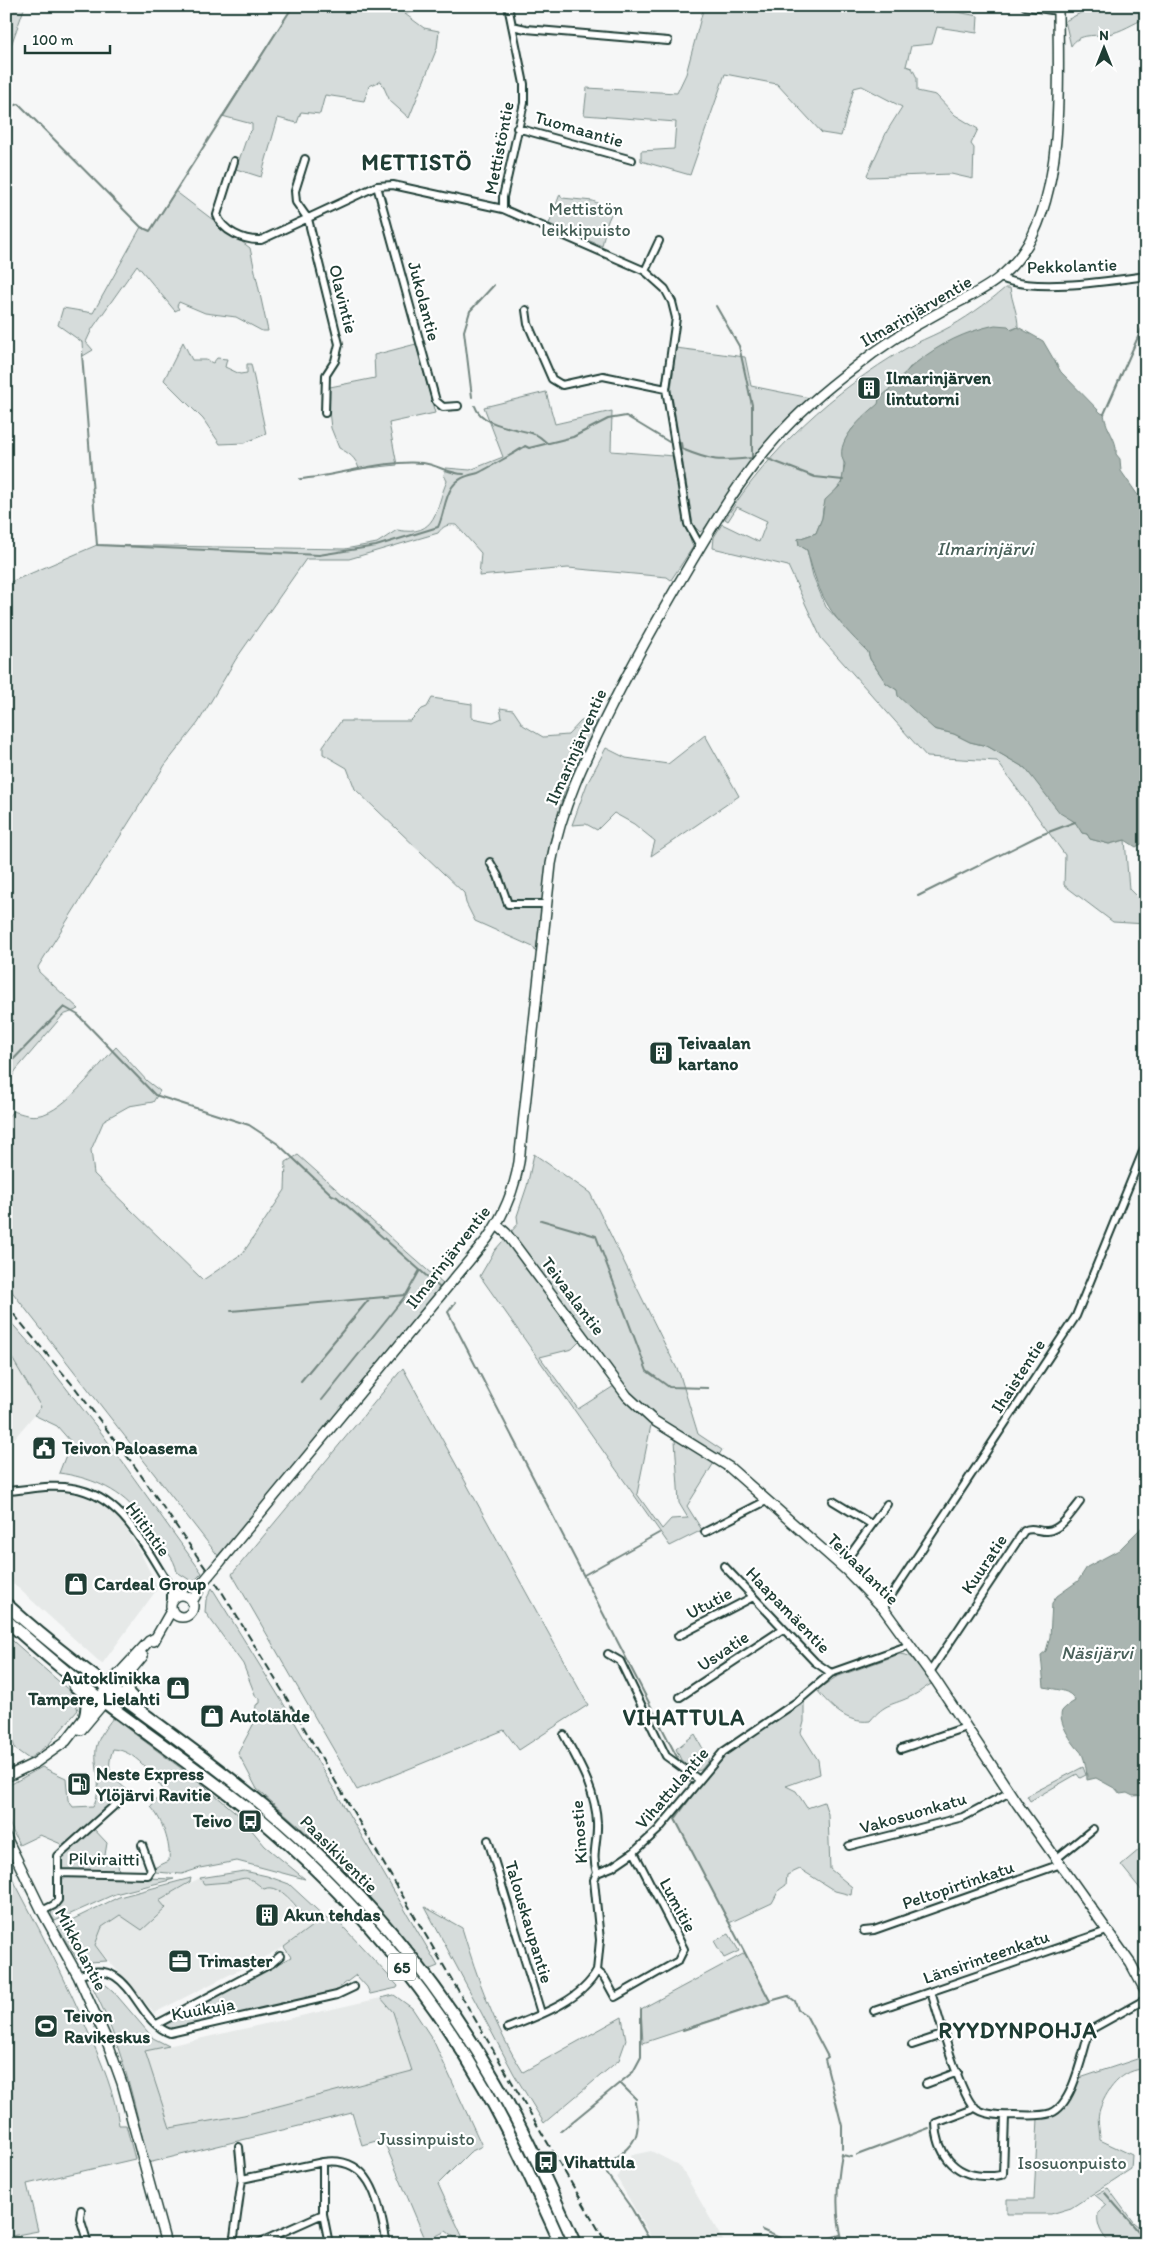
<svg xmlns="http://www.w3.org/2000/svg" width="1152" height="2250" font-family="Itim,sans-serif">
<rect width="100%" height="100%" fill="#f6f7f7"/>
<filter id="ink" filterUnits="userSpaceOnUse"><feTurbulence type="fractalNoise" baseFrequency=".02" numOctaves="2"/><feDisplacementMap in="SourceGraphic" scale="10" xChannelSelector="R" yChannelSelector="G"/><feConvolveMatrix kernelMatrix="1 2 1 2 8 2 1 2 1" color-interpolation-filters="sRGB"/></filter>
<g filter="url(#ink)">
<!-- built -->
<path fill="#e6e9e8" d="M6 1348 41 1407 6 1448Z
M62 1490 82 1495 111 1509 118 1516 139 1550 158 1588 102 1664 6 1577V1495Z
M239 1877 251 1880 264 1889 269 1887 279 1889 312 1926 284 1947 154 2013 95 1945 102 1927 120 1915 166 1909 158 1900 200 1878 204 1884 229 1882Z
M381 1998 393 2012 413 2071 244 2115 170 2128 145 2051Z
M651 2151 680 2166 725 2244H655L617 2178 632 2155Z"/>
<!-- green -->
<path fill="#d6dcdb" stroke="#7a8c88" fill-rule="evenodd" d="M6 6H25L10 48 6 47Z
M293 6H437L405 14 424 28 439 31 437 48 409 118 390 101 381 81 369 86 364 101 325 95 320 114 301 112 297 123 278 118 261 177 236 169 248 134 252 130V124L222 116Z
M704 6H941L942 9 978 16 977 33 937 27 932 44 911 46 906 66 912 68 917 78V91L936 95 955 115 978 129 971 144 974 148 973 179 951 174 869 177 867 175 887 131 902 107 862 86 854 88 841 136 822 133 777 84 725 74 690 175 641 161V151L674 149 676 122 584 115 587 88 677 93 686 74Z
M1094 6H1146V18C1134 23 1121 32 1108 34 1095 37 1080 32 1071 46L1065 21Z
M175 191 250 248 268 331H262L236 317 205 313 179 302 177 306 179 309 175 311 137 265 92 329 86 342 93 350 83 356 82 342 58 325 63 308 93 313 141 227 150 231Z
M560 194 562 198 593 201 613 211C606 222 605 232 602 246L549 224Z
M1005 288H1010C1012 302 1018 314 1018 327L910 367 904 375 896 380 879 404 852 429 845 441 843 480 823 508 822 518 816 533 798 539 799 545 807 550 813 576 826 607 868 652 870 659 886 683 897 690 934 729 954 734 970 742 987 746 1025 768 1065 814 1079 826 1082 833 1087 834 1090 839 1109 844 1125 840 1129 889 1146 906V924L1113 922 1064 885 1065 855 997 761 927 757 821 638 788 566 713 548 714 537 722 524 759 542 767 521 737 507 728 521 725 519C770 449 833 391 905 349 917 342 930 337 942 331 964 320 986 304 1005 288Z
M183 342 192 360H206L213 363 217 358 227 359 225 367 240 374 247 373V364H251L266 434 244 443 220 444 203 419 164 380Z
M416 344 435 413 389 423 397 465 359 469C356 458 349 453 339 448L331 428 327 393 330 387 375 378 374 355Z
M676 348 745 357 751 386 810 398 743 473 704 529 700 532 693 525 671 390Z
M546 392 555 424 612 411 611 451 674 456 686 526 693 547 671 580 667 577 568 568 479 576 481 553 456 525C448 524 443 526 438 533L349 559H306L236 659 198 723 165 765 38 967 39 972 79 1009 63 1015 16 1070 6 1087V584L97 545 345 549 377 543 397 530C438 538 435 508 447 481L444 475 446 468 470 470 503 457 484 407Z
M432 698 472 704V718L493 722 502 718 500 708 513 710 523 725 543 737 568 735 581 721 598 720 563 796 549 845 536 952 533 947 475 921 466 903 464 893 355 789 347 768 323 754V746L341 721H410L422 709 427 707Z
M705 735 739 796 651 856 655 841 634 824 614 813 597 830 586 824 572 825 587 784 606 748 626 758 668 764Z
M116 1047 147 1081 160 1091 153 1102 129 1106 104 1120 91 1150 94 1174 203 1280 243 1253 285 1190 286 1162 298 1155 444 1285 219 1557 6 1284V1119L13 1111C23 1114 30 1117 40 1115 65 1111 98 1066 116 1047Z
M534 1154 590 1193 680 1375 698 1434 722 1450 687 1506 702 1530 670 1546 480 1276 495 1250 518 1224 517 1216 527 1186ZM580 1341 614 1386 578 1409 540 1357 572 1349ZM651 1425 675 1440 679 1503 688 1518 671 1519 662 1529 637 1494Z
M6 1317 41 1356 103 1435 202 1573 193 1582 177 1572C174 1556 164 1549 154 1537 148 1529 143 1520 137 1512 118 1488 88 1477 59 1473L71 1442 57 1426 34 1415 41 1407 6 1348Z
M403 1368 588 1705 519 1750 504 1730 357 1790 232 1574Z
M212 1588 291 1716 438 1966 428 1970 370 1899 317 1842 257 1789 238 1753 254 1723 256 1705 260 1703V1698L256 1697 243 1664 205 1612 206 1600Z
M6 1635 72 1693 78 1710 49 1744 29 1759 15 1749 11 1735 6 1728Z
M900 1654 910 1656 933 1683C925 1687 919 1693 912 1696 892 1706 886 1702 870 1721 847 1724 831 1707 817 1690L836 1677Z
M804 1700V1722L801 1733 818 1760 820 1774 786 1786 796 1791 807 1808 824 1802 828 1814 830 1869 852 1887 851 1895 835 1891 800 1869 787 1875 786 1885 779 1890 772 1903 729 1923 675 1819 696 1790 727 1754Z
M113 1718 201 1783 240 1816 265 1846 305 1879 237 1861 200 1868 182 1874 155 1872 156 1867 169 1861C171 1844 162 1819 151 1807L164 1791C153 1775 135 1750 113 1749 106 1769 110 1776 126 1789L122 1796 61 1850V1844L40 1835 19 1845 6 1816V1787L42 1767 66 1778 68 1800 73 1807 93 1806C104 1786 94 1769 96 1749 98 1737 106 1727 113 1718Z
M695 1734 709 1760 701 1770 694 1771 681 1760 676 1749Z
M1083 1767 1086 1775 1080 1778 1077 1774 1030 1801 1027 1796Z
M92 1827 107 1843 105 1855 109 1861 118 1862 119 1873 61 1872V1855Z
M1146 1844V1896L1121 1865Z
M6 1866C35 1921 65 1977 89 2034 102 2063 115 2094 119 2125H126L135 2159 27 2184 38 2231 6 2237Z
M244 1871 267 1876 289 1884 328 1920 334 1917 398 1986 397 1988 370 1994 367 1987 356 1975 331 1994 177 2030 166 2027 164 2024 291 1957 284 1947 312 1926C301 1914 282 1881 264 1889 246 1875 249 1877 228 1882 220 1883 212 1883 204 1884L200 1878Z
M62 1875 174 1879 115 1894 55 1921 51 1915 52 1910 61 1903Z
M191 1878 190 1882 159 1900 166 1908 142 1930 120 1915 102 1927 95 1945 107 1961 88 1962 77 1959 57 1927 119 1897Z
M425 1907 462 1928C477 1978 495 2028 523 2072L622 2017 626 2040 619 2060 544 2123 514 2074Z
M729 1934 739 1951 724 1958 714 1941Z
M745 1953 770 2001 643 2043 641 2009Z
M100 1985H106L113 1991 153 2038 169 2046 145 2051 170 2128 244 2115 412 2071 393 2012 381 1998 394 1995 412 2008 433 2040 482 2146 470 2152 438 2184 463 2238 458 2240 446 2231 426 2241 383 2139 362 2145 352 2113 148 2163C135 2103 121 2043 93 1988Z
M1146 2056V2069C1122 2068 1105 2091 1099 2112 1097 2120 1100 2132 1100 2140L1132 2155 1131 2169 1071 2208 1051 2214H1007V2199H1034L1038 2118C1062 2121 1069 2099 1077 2079Z
M1108 2188 1133 2222 1146 2233V2244H1138L1131 2237 1127 2244H1111C1102 2236 1096 2225 1098 2213L1107 2205 1095 2195Z"/>
<!-- water -->
<path fill="#aab5b1" stroke="#72857f" d="M995 325 1008 326 1012 330 1018 327 1043 341 1061 372 1101 413 1104 414C1106 431 1118 439 1116 454L1120 459 1121 471 1146 507V845L1143 843 1136 847 1125 840 1109 844 1090 839 1087 834 1082 833 1075 822 1060 813 1025 768 987 746 970 742 954 734 934 729 898 696 897 690 886 683 870 659 868 652C831 616 820 600 807 550L799 545 798 539 816 533 822 518 825 500 841 485 845 464C831 443 864 416 878 404L879 399 893 386 896 380C904 375 909 368 917 362 942 343 964 332 995 325Z
M1146 1523V1795L1133 1796 1127 1793 1120 1794 1116 1789 1096 1778 1087 1780C1087 1773 1085 1755 1079 1750 1073 1744 1057 1721 1062 1711 1065 1707 1071 1703 1075 1701 1071 1689 1056 1690 1044 1687L1041 1655 1046 1651 1050 1637 1052 1603 1057 1596 1078 1581 1087 1567 1119 1550Z"/>
<g fill="none" stroke-linecap="round" stroke-linejoin="round">
<!-- stream -->
<path stroke="#72857f" stroke-width="2" d="M6 108 19 104 141 227 150 231 293 6
M82 354 97 545 319 555 376 546 438 527C444 515 444 499 452 487 459 477 467 476 478 473 481 472 522 449 525 446L529 448 573 437 608 419 626 416 669 442
M472 397 464 331 470 311 494 285
M475 406C481 426 517 428 534 434 539 435 543 440 547 443
M1104 414 1146 319
M681 443 682 449C713 462 719 461 752 458V405L739 346 716 306
M768 459 815 477 843 480
M300 479C338 476 385 459 423 463 438 465 449 474 464 474
M918 896 1038 836 1075 822
M6 1067 64 1007 78 1015 155 1095 249 1125 278 1144 332 1195 337 1197 439 1287
M541 1220 596 1236 647 1371 669 1387 708 1388
M455 1303 448 1312 678 1759
M231 1311 406 1295
M301 1381 370 1298
M322 1400 406 1295 420 1270
M584 1575 659 1533
M685 1775 690 1782
M696 1790 675 1819 770 2001 788 1996 795 2001 798 2010 806 2015 828 2057 825 2059 842 2126V2149
M683 2030 769 2002
M620 2083 636 2099
M635 2102C643 2140 634 2143 607 2165V2174L632 2209 652 2244
M561 2131 633 2072 641 2057V2009
M842 2154C837 2182 834 2217 844 2244
M842 2155 852 2157
M857 2155 929 2128
M1105 2193 1146 2240
M762 2230 784 2240H824L840 2235"/>
<!-- street casing -->
<g stroke="#1f3d34" stroke-width="10">
<path id="street" d="M508 6 524 84V103L503 197V209L645 271 665 289 672 302 676 318 666 389 688 524 700 546
M1025 6 1058 11
M512 26 526 29 668 41
M517 128 632 160
M305 159 295 191 296 202 308 219 339 344 335 361 326 375 325 413
M234 161 217 215C222 231 244 241 261 240L377 186 393 185 503 209
M377 186 436 401 443 407 458 406
M645 271 659 241
M1001 278C1034 293 1109 281 1146 276
M526 310 528 324 552 379 562 385 603 376 666 389
M490 862 498 876 508 904H546
M6 1491C27 1490 50 1484 72 1488 124 1496 145 1549 171 1588L180 1595
M833 1501 871 1524
M705 1532 766 1501
M840 1565 850 1555 887 1504
M724 1566 815 1662 831 1673
M171 1588V1602
M883 1608 1076 1316 1146 1144
M678 1636 753 1597
M608 1654 620 1661 666 1756 698 1779
M930 1672 1024 1531C1032 1526 1039 1532 1047 1531 1061 1530 1072 1512 1080 1502
M680 1697 783 1629
M564 1735C579 1763 596 1791 597 1823 598 1841 591 1855 597 1873
M901 1749 966 1727
M488 1840 541 2013
M849 1846 963 1817 1010 1792
M634 1852 684 1949 678 1961 615 1997 604 1977 597 1971 600 1940 594 1880 597 1873 612 1867 634 1852 658 1830 723 1752 798 1701 831 1673 910 1645
M1056 1859 1093 1829
M58 1873 148 1875 151 1870 142 1845
M42 1911 54 1905 58 1900V1856L126 1795
M864 1931 874 1930 1061 1864
M78 1976C132 1954 133 2020 170 2033L337 1995 354 1987
M931 1992C939 2017 958 2089 973 2106 982 2115 1001 2116 1013 2115 1025 2115 1039 2117 1051 2113 1073 2105 1082 2054 1089 2033L1092 2029 1146 1999
M874 2011 1107 1931
M157 2024 272 1963 280 1956
M508 2028C538 2016 581 2001 597 1971
M912 2045 945 2034
M926 2084 958 2072
M975 2107 971 2110 936 2123C937 2152 953 2175 983 2176 990 2176 997 2177 1003 2174L1005 2116
M323 2162V2214L329 2244
M242 2179 323 2162C374 2155 379 2206 387 2244
M81 2210 80 2218 88 2244
M465 2241 466 2244
M233 2244 242 2179 239 2147
M256 2244 323 2214"/>
</g>
<!-- secondary casing -->
<g stroke="#1f3d34" stroke-width="12">
<path id="secondary" d="M497 1225 506 1233 627 1396 653 1420 729 1467 847 1571 883 1608 936 1681 1018 1805 1131 1964 1146 1992
M220 1562 487 1239C504 1215 514 1192 519 1162L551 864C561 806 587 755 613 703 637 655 663 610 690 564 716 520 741 477 776 438 799 412 826 389 854 368 880 347 908 329 938 313 976 292 1004 284 1028 244 1065 180 1058 78 1058 6
M171 1606a11 11 0 1 1 22 0a11 11 0 1 1-22 0Z
M192 1602 204 1581
M154 1641 171 1611
M81 1730 143 1656
M6 1777 35 1763 66 1741 113 1680 149 1641 155 1638
M6 1837 42 1911 78 1976 105 2036 122 2083 166 2244"/>
</g>
<!-- highway casing -->
<g stroke="#1f3d34" stroke-width="15">
<path id="highway" d="M6 1604C87 1678 180 1736 264 1806 355 1882 435 1976 494 2079 525 2132 550 2188 575 2244
M6 1620C34 1645 62 1669 91 1692 146 1734 204 1773 258 1817 347 1892 427 1986 484 2087 513 2138 537 2191 561 2244
M127 1675V1692L138 1704
M75 1686C87 1695 89 1704 85 1718"/>
</g>
<!-- street -->
<use href="#street" stroke="#fff" stroke-width="6"/>
<!-- secondary -->
<use href="#secondary" stroke="#fff" stroke-width="9"/>
<!-- highway -->
<use href="#highway" stroke="#fff" stroke-width="11"/>
<!-- rail -->
<path stroke="#1f3d34" stroke-width="2" stroke-dasharray="8 4" stroke-linecap="butt" d="M6 1305 76 1389 136 1468 222 1592 283 1692 607 2244"/>
<!-- secondary-bridge casing -->
<g stroke="#1f3d34" stroke-width="12" stroke-linecap="butt">
<path id="secondary-bridge" d="M204 1581 220 1562"/>
</g>
<!-- secondary-bridge -->
<use href="#secondary-bridge" stroke="#fff" stroke-width="9"/>
</g>
</g>
<!-- icons -->
<defs>
<g id="building-square" transform="scale(1.25)"><rect x="-9" y="-9" width="18" height="18" rx="4" fill="#1f3d34" stroke="#fff"/><path d="M-4-6H4V6H1V3H-1V6H-4ZM-2.5-4.3h1.7v1.8h-1.7ZM.8-4.3h1.7v1.8H.8ZM-2.5-1h1.7V.8h-1.7ZM.8-1h1.7V.8H.8Z" fill="#fff"/></g>
<g id="civic-square" transform="scale(1.25)"><rect x="-9" y="-9" width="18" height="18" rx="4" fill="#1f3d34" stroke="#fff"/><path d="M-.6-6.5H3V-4.5H.6V-3L4-1V1h2V6H-6V1h2V-1L-.6-3ZM-1.2 2.5V6h2.4V2.5Z" fill="#fff"/></g>
<g id="shop-square" transform="scale(1.25)"><rect x="-9" y="-9" width="18" height="18" rx="4" fill="#1f3d34" stroke="#fff"/><path d="M-5-2.5h2.3a2.7 3.5 0 0 1 5.4 0H5L5.5 6h-11ZM-1.5-2.5h3a1.5 2.3 0 0 0-3 0Z" fill="#fff"/></g>
<g id="fuel-square" transform="scale(1.25)"><rect x="-9" y="-9" width="18" height="18" rx="4" fill="#1f3d34" stroke="#fff"/><path d="M-5.5-6h7V0h2V4h1.3V-2.5L3-4.5l.8-.8L6-3V5H2.5V1h-1V6h-7ZM-4.2-4.7v3.2H.2V-4.7Z" fill="#fff"/></g>
<g id="bus-square" transform="scale(1.25)"><rect x="-9" y="-9" width="18" height="18" rx="4" fill="#1f3d34" stroke="#fff"/><path d="M-5-6H5V4H4V6H2V4H-2V6H-4V4H-5ZM-3.5-4V0h7V-4ZM-3.5 1.2v1.5H-2V1.2ZM2 1.2v1.5H3.5V1.2Z" fill="#fff"/></g>
<g id="office-square" transform="scale(1.25)"><rect x="-9" y="-9" width="18" height="18" rx="4" fill="#1f3d34" stroke="#fff"/><path d="M-6-3h4V-5.5h4V-3h4V5H-6ZM-1-4.5V-3h2v-1.5ZM-6 0V1H6V0Z" fill="#fff"/></g>
<g id="stadium-square" transform="scale(1.25)"><rect x="-9" y="-9" width="18" height="18" rx="4" fill="#1f3d34" stroke="#fff"/><path d="M0-5a6.5 5 0 1 0 0 10a6.5 5 0 1 0 0-10ZM-3.5-1.8h7v3.6h-7Z" fill="#fff"/></g>
</defs>
<g fill-rule="evenodd">
<use href="#building-square" x="869" y="388"/>
<use href="#building-square" x="661" y="1053"/>
<use href="#civic-square" x="44" y="1448"/>
<use href="#shop-square" x="76" y="1584"/>
<use href="#shop-square" x="178" y="1688"/>
<use href="#shop-square" x="212" y="1716"/>
<use href="#fuel-square" x="79" y="1784"/>
<use href="#bus-square" x="250" y="1821"/>
<use href="#building-square" x="267" y="1915"/>
<use href="#office-square" x="180" y="1961"/>
<use href="#stadium-square" x="46" y="2026"/>
<use href="#bus-square" x="546" y="2162"/>
</g>
<g text-anchor="middle" stroke-width="4.5" stroke-linejoin="round" paint-order="stroke">
<!-- shield labels -->
<rect fill="#fff" stroke="#627771" stroke-width="1" x="388" y="1953.5" width="28" height="27" rx="4"/>
<g font-size="16" font-weight="bold" fill="#1f3d34">
<text x="402" y="1973">65</text>
</g>
<!-- street labels -->
<g font-size="18" fill="#1f3d34" stroke="#fff">
<text transform="translate(579 129) rotate(16)" y="6">Tuomaantie</text>
<text transform="translate(499 148) rotate(-79)" y="6">Mettistöntie</text>
<text transform="translate(1072 266) rotate(-2)" y="6">Pekkolantie</text>
<text transform="translate(343 299) rotate(76)" y="6">Olavintie</text>
<text transform="translate(424 301) rotate(75)" y="6">Jukolantie</text>
<text transform="translate(916 311) rotate(-30)" y="6">Ilmarinjärventie</text>
<text transform="translate(576 747) rotate(-66)" y="6">Ilmarinjärventie</text>
<text transform="translate(448 1257) rotate(-52)" y="6">Ilmarinjärventie</text>
<text transform="translate(573 1296) rotate(53)" y="6">Teivaalantie</text>
<text transform="translate(1018 1376) rotate(-57)" y="6">Ihaistentie</text>
<text transform="translate(148 1529) rotate(54)" y="6">Hiitintie</text>
<text transform="translate(984 1564) rotate(-56)" y="6">Kuuratie</text>
<text transform="translate(863 1569) rotate(45)" y="6">Teivaalantie</text>
<text transform="translate(709 1603) rotate(-28)" y="6">Ututie</text>
<text transform="translate(788 1610) rotate(46)" y="6">Haapamäentie</text>
<text transform="translate(723 1651) rotate(-34)" y="6">Usvatie</text>
<text transform="translate(672 1788) rotate(-49)" y="6">Vihattulantie</text>
<text transform="translate(913 1813) rotate(-16)" y="6">Vakosuonkatu</text>
<text transform="translate(579 1832) rotate(-94)" y="6">Kinostie</text>
<text transform="translate(339 1854) rotate(45)" y="6">Paasikiventie</text>
<text transform="translate(104 1859) rotate(1)" y="6">Pilviraitti</text>
<text transform="translate(958 1885) rotate(-19)" y="6">Peltopirtinkatu</text>
<text transform="translate(678 1905) rotate(62)" y="6">Lumitie</text>
<text transform="translate(529 1922) rotate(73)" y="6">Talouskaupantie</text>
<text transform="translate(81 1949) rotate(62)" y="6">Mikkolantie</text>
<text transform="translate(986 1957) rotate(-19)" y="6">Länsirinteenkatu</text>
<text transform="translate(203 2009) rotate(-10)" y="6">Kuukuja</text>
</g>
<!-- park labels -->
<g font-size="18" fill="#445d55" stroke="#fff">
<text x="586" y="215">Mettistön<tspan x="586" dy="21">leikkipuisto</tspan></text>
<text x="426" y="2145">Jussinpuisto</text>
<text x="1072" y="2169">Isosuonpuisto</text>
</g>
<!-- poi labels -->
<g font-size="18" font-weight="bold" fill="#1f3d34" stroke="#fff" text-anchor="start">
<text x="886" y="384">Ilmarinjärven<tspan x="886" dy="21">lintutorni</tspan></text>
<text x="678" y="1049">Teivaalan<tspan x="678" dy="21">kartano</tspan></text>
<text x="62" y="1454">Teivon Paloasema</text>
<text x="94" y="1590">Cardeal Group</text>
<text x="160" y="1684" text-anchor="end">Autoklinikka<tspan x="160" dy="21">Tampere, Lielahti</tspan></text>
<text x="230" y="1722">Autolähde</text>
<text x="96" y="1780">Neste Express<tspan x="96" dy="21">Ylöjärvi Ravitie</tspan></text>
<text x="232" y="1827" text-anchor="end">Teivo</text>
<text x="284" y="1921">Akun tehdas</text>
<text x="198" y="1967">Trimaster</text>
<text x="64" y="2022">Teivon<tspan x="64" dy="21">Ravikeskus</tspan></text>
<text x="564" y="2168">Vihattula</text>
</g>
<!-- water labels -->
<g font-size="19" font-style="italic" fill="#49615a" stroke="#fff">
<text x="985" y="555">Ilmarinjärvi</text>
<text x="1097" y="1659">Näsijärvi</text>
</g>
<!-- district labels -->
<g font-size="22" font-weight="bold" letter-spacing="1" fill="#1f3d34" stroke="#fff">
<text x="417" y="170">METTISTÖ</text>
<text x="684" y="1725">VIHATTULA</text>
<text x="1018" y="2038">RYYDYNPOHJA</text>
</g>
</g>
<!-- margin -->
<rect width="1152" height="2250" fill="none" stroke="#fff" stroke-width="25"/>
<rect x="12" y="12" width="1127" height="2225" fill="none" stroke="#1f3d34" stroke-width="2" filter="url(#ink)"/>
<!-- north arrow -->
<g transform="translate(1104 48)" stroke="#ffffff" stroke-width="4" paint-order="stroke">
<path d="M0-4L9 19L0 12L-9 19Z" fill="#1f3d34"/>
<text y="-8" font-size="14" font-weight="bold" text-anchor="middle" fill="#1f3d34">N</text>
</g>
<!-- scale -->
<path d="M25 45v8h85v-8" fill="none" stroke="#1f3d34" stroke-width="2.5"/>
<text x="32" y="45" font-size="15" fill="#1f3d34" stroke="#ffffff" stroke-width="4" paint-order="stroke">100 m</text>
</svg>
